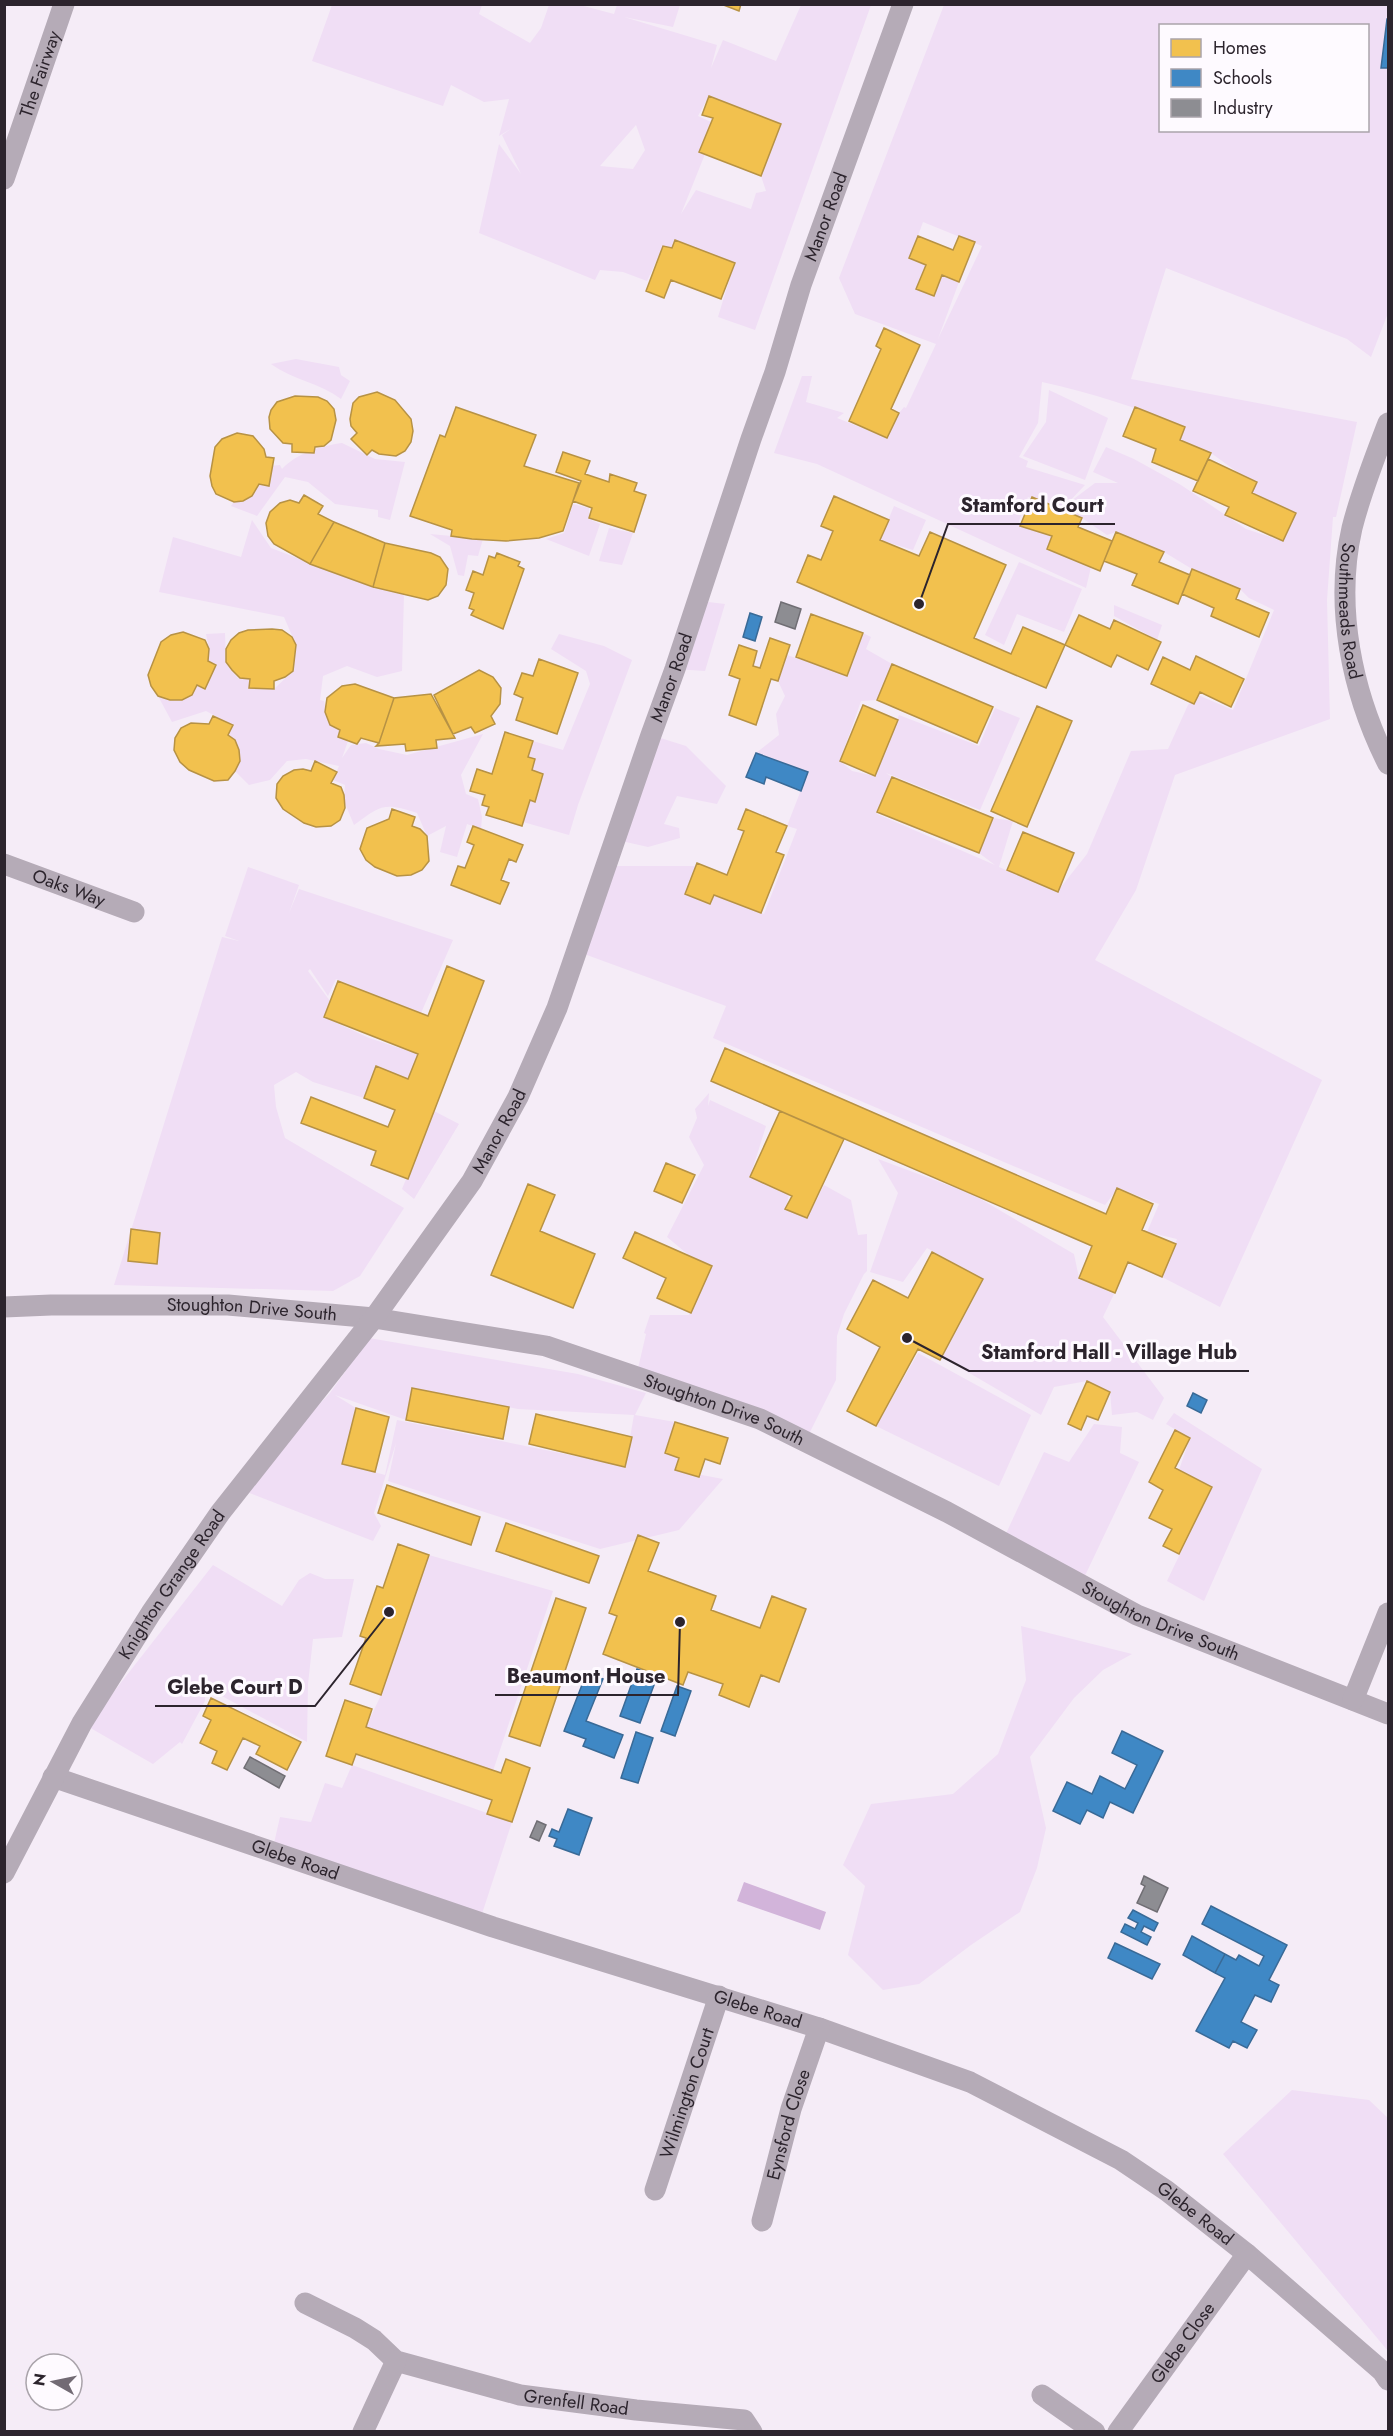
<svg xmlns="http://www.w3.org/2000/svg" width="1393" height="2436" font-family="Jost,sans-serif">
<rect width="100%" height="100%" fill="#f5ecf7"/>
<!-- green -->
<path fill="#f0def5" fill-rule="evenodd" d="M332 5H482L479 14 530 43 541 28 549 5H580L614 14 617 5H680L673 27 624 17 717 45 711 68 723 40 776 61 801 5H871L755 330 718 317 734 264 676 240 672 250 663 247 647 281 623 272 600 270 595 280 479 233 499 144 521 174 502 135 512 128 499 136 509 99 484 102 451 85 443 106 312 61ZM709 96 781 124 761 176 766 191 756 193 751 209 696 190 681 214 705 154H700L711 122 698 116ZM636 125 645 150 633 169 600 166Z
M944 5H1388V313L1371 357 1347 339 1166 268 1131 379 1357 422 1336 517H1333L1327 600 1330 719 1175 775 1136 890 1095 960 1322 1080 1220 1307 1162 1277 1177 1239 1147 1232 1159 1204 1118 1188 1105 1205 713 1038 726 1006 576 951 605 866H696L685 894 710 904 714 895 764 914 797 829 787 826 808 772 756 753 779 735 776 714 785 696 778 681 787 655 847 675 863 633 871 637 866 649 892 664 877 700 861 701 840 761 852 771 875 776 899 715 979 746 995 708 1020 718 980 810 886 773 892 777 877 814 995 865 979 853 993 818 1013 821 999 867 1057 892 1087 854 1131 751 1168 749 1188 705 1198 695 1233 710 1274 610 1249 598 1240 589 1192 569 1164 552 1116 532 1107 535 1082 518 1028 497 1019 521 1020 526 1052 536 1048 550 1091 567 1086 588 817 464 774 453 802 376H812L806 402 844 413 837 418 887 438 899 413 904 407 906 408 936 344 855 314 839 278ZM1160 26H1368V130H1160ZM923 222 982 246 938 339 959 282 942 275 934 296 916 289 926 265 910 258ZM1042 382C1092 393 1138 408 1185 427L1180 440 1211 453 1240 474 1257 482 1252 493 1296 513 1283 541 1246 529 1181 485 1134 459 1106 447 1093 472 1118 483H1095L1067 504 1085 485 1026 467 1028 461 1019 457 1038 423Z
M296 359 339 367 341 375 350 381 341 399C320 383 293 380 271 364Z
M1049 390 1108 418 1085 480 1023 456 1046 422Z
M342 443 375 459 405 462 390 520 378 517V510L335 504 308 482 285 477 257 516 231 506 234 502C255 501 260 482 270 466L280 465 282 469C297 453 321 446 342 443Z
M573 504 589 508V519L600 524 589 556 546 539 564 533Z
M894 506 926 520 913 550 880 540Z
M252 520 271 548 373 587 404 594 402 671 377 677 347 666 323 676 320 700 324 701 330 724 340 730 339 737 348 741 342 758 351 745 366 743 379 749 407 755 483 734 461 775 466 794 478 799 482 817 481 829 467 824 457 857 440 852 446 826 427 836 417 813C384 802 381 805 354 825L344 801 345 785 333 780 339 766 306 759 287 761 270 780 249 785 235 771C242 757 241 745 228 735L232 725 206 711 172 722 158 696C176 702 188 704 197 685L205 688 216 666 208 661 209 649 206 634 225 633 226 662 238 678 250 679 249 688 274 689 293 671 296 645 284 617 159 592 173 537 241 557Z
M609 528 633 533 622 565 599 561Z
M430 534 483 539 478 556 468 555 464 576 458 575 450 546Z
M1019 562 1082 589 1064 632 1017 614 1004 645 985 635Z
M700 601 725 604 705 671 675 669Z
M1114 605 1162 625 1157 640 1114 616Z
M559 634 604 646 632 660 578 805 569 835 523 822 530 800 535 802 543 774 532 770 535 759 528 757 533 741 563 750 590 684 586 671 551 649Z
M651 735 686 746 726 786 717 804 677 796 664 824 679 828 680 838 648 847 617 840Z
M248 867 299 885 289 913 299 889 453 940 421 1013 336 979 328 996 310 969 308 971 330 1001 324 1017 369 1038 418 1054 408 1079 376 1067 364 1098 313 1082 296 1072 274 1085 276 1107 285 1138 404 1208 360 1276 333 1291 114 1285 222 937 239 941 225 936Z
M709 1093 708 1106 710 1100 766 1126 750 1177 789 1194 786 1209 807 1218 824 1185 851 1200 858 1235 867 1234V1271L864 1274 844 1314 837 1336 836 1380 805 1442 636 1377 646 1334 644 1333 650 1315H689L709 1272 667 1237 704 1165 689 1137 697 1118 695 1109Z
M434 1111 459 1124 414 1199 402 1189Z
M878 1159 972 1194 1074 1254 1079 1278 1114 1294 1103 1317 1164 1398 1153 1420 1137 1412 1112 1415 1110 1392 1087 1381 1054 1387 1041 1415 942 1357 982 1279 927 1248 903 1282 870 1272 898 1193Z
M369 1338 578 1374 646 1393 635 1415 675 1422 665 1453 679 1458 675 1470 723 1479 679 1530 600 1549 388 1481 396 1443 374 1513 381 1526 373 1541 239 1489 330 1393ZM413 1388 518 1409 634 1415 625 1466 397 1420 385 1475 342 1463 356 1408 335 1395 406 1420Z
M918 1353 1031 1415 999 1486 876 1426Z
M1174 1413 1262 1469 1204 1601 1167 1581 1212 1487 1179 1470 1190 1438 1166 1424Z
M1094 1424 1122 1427 1120 1453 1139 1462 1082 1582 1003 1540 1044 1452 1069 1462Z
M429 1555 553 1591 493 1771 366 1727 381 1695Z
M213 1565 282 1606 299 1580 310 1573 325 1579H354L342 1637 313 1639 308 1684 307 1742 209 1689 206 1673 205 1701 182 1744 180 1742 153 1764 87 1726Z
M1021 1626 1132 1654 1103 1670 1074 1698 1030 1757 1046 1828 1037 1868 1020 1912 971 1945 919 1984 883 1990 848 1955 865 1886 843 1865 871 1804 953 1794 998 1754 1026 1680Z
M352 1765 512 1822 479 1923 272 1852 280 1817 311 1822 325 1783 342 1788Z
M1292 2090 1369 2100 1388 2118V2351L1223 2154Z"/>
<!-- water -->
<path fill="#d2b4da" d="M744 1882 826 1912 820 1930 737 1901Z"/>
<!-- homes -->
<path fill="#f2c14e" stroke="#b79244" stroke-width="1.5" d="M721 4H741L739 11Z
M709 96 781 124 761 176 699 152 713 118 702 115Z
M918 236 953 250 959 236 975 242 959 282 942 275 934 296 916 289 926 265 909 258Z
M675 240 735 263 721 299 671 280 664 298 646 291 663 246 672 248Z
M884 328 920 345 891 409 899 413 887 438 849 421 881 349 876 346Z
M377 392 395 400 411 419 413 431 411 442 405 451 396 456 379 454 372 450 367 455 351 439 357 433 351 426 350 419 353 403 359 397Z
M295 396 318 397 327 401 334 409 336 420 331 440 324 446 315 447 314 453 292 452V444L283 443 270 429 269 417 271 410 277 402Z
M456 407 536 435 524 466 579 483 563 531 539 538 506 541 472 539 451 536 452 530 410 516 440 435 445 437Z
M1135 407 1185 427 1180 440 1211 453 1198 481 1152 462 1156 449 1123 436Z
M237 433 253 436 264 449 266 457 274 458 269 486 259 484 252 496 243 501 234 502 216 494 212 486 210 476 215 447 222 439Z
M563 452 590 461 585 474 609 482 610 474 637 483 634 491 646 495 634 532 589 518 592 508 573 501 581 481 556 472Z
M1208 459 1257 482 1252 493 1296 513 1283 541 1225 515 1229 507 1193 491Z
M304 495 323 506 318 514 334 522 310 564 274 544 268 536 266 523 270 512 280 503 290 500 299 503Z
M834 496 889 520 880 540 919 556 930 532 1006 565 974 638 1011 654 1023 627 1065 645 1046 688 797 582 808 555 821 560 833 531 821 526Z
M1032 497 1082 518 1078 527 1112 541 1100 571 1047 549 1052 536 1020 526Z
M334 522 385 543 373 587 310 564Z
M1116 532 1164 552 1159 562 1190 575 1178 604 1132 585 1137 574 1104 561Z
M385 543 431 553 440 557 448 569 446 585 438 596 428 600 373 587Z
M497 553 520 562 518 566 524 569 503 629 471 615 474 610 469 608 474 593 466 590 473 571 483 575 489 556 495 558Z
M1192 569 1240 589 1236 599 1269 613 1259 637 1211 616 1214 608 1182 594Z
M811 614 863 633 847 676 796 657Z
M1079 615 1110 629 1114 620 1161 642 1148 670 1117 655 1111 667 1065 645Z
M272 629 282 630 292 637 296 645 293 671 285 677 274 681V689L249 688 250 679 240 678 232 670 226 662V649L231 640 239 633 248 630Z
M183 632 205 640 209 649 208 661 216 665 205 689 197 685 192 695 182 700H170L158 696 151 686 148 675 161 642 171 635Z
M770 638 790 645 778 681 771 679 756 725 729 715 740 679 729 675 739 645 757 651 753 666 760 668Z
M1196 656 1244 679 1231 707 1200 692 1194 704 1151 684 1163 657 1190 670Z
M539 659 578 673 557 734 516 720 523 698 514 694 522 673 533 676Z
M892 664 993 707 977 743 877 700Z
M479 670 493 677 501 688 500 704 491 716 495 724 475 733 471 727 453 734 434 695Z
M355 684 394 698 379 743 361 738 357 744 338 737 340 730 330 725 325 712 327 698 342 686Z
M431 694 455 738 436 740 437 748 406 751 405 744 376 746 379 743 394 698Z
M863 705 898 720 875 776 840 761Z
M1037 706 1072 721 1027 827 991 811Z
M213 716 233 725 228 735 235 740 239 750 240 761 235 771 228 780 214 781 189 770 180 762 174 750 175 738 181 728 191 723 209 724Z
M505 732 533 741 528 757 535 759 532 770 543 774 535 802 530 800 522 826 486 815 489 807 482 805 485 795 470 791 477 769 492 774Z
M315 761 337 772 331 783 341 787 344 795 345 808 340 820 331 826 316 827 304 823 283 809 276 798 277 784 283 776 294 770 303 769 311 771Z
M892 777 993 818 979 853 877 812Z
M392 809 415 817 412 826 420 829 427 836 429 861 422 870 411 875 397 876 375 867 366 860 360 849 367 828 389 819Z
M746 809 787 826 776 852 784 855 761 913 714 895 710 904 685 894 697 863 727 875 744 831 738 829Z
M473 826 523 845 516 862 509 859 501 880 509 883 500 904 451 885 458 866 465 868 474 845 467 842Z
M1023 832 1074 853 1058 892 1007 870Z
M447 966 484 981 408 1179 371 1165 376 1151 301 1123 311 1097 388 1127 395 1110 364 1098 376 1066 408 1079 418 1054 324 1017 338 981 428 1016Z
M725 1048 1106 1214 1117 1188 1153 1204 1142 1230 1176 1244 1162 1277 1128 1262 1115 1293 1079 1278 1092 1246 711 1081Z
M780 1111 844 1139 807 1218 785 1209 792 1196 750 1177Z
M666 1163 695 1175 682 1203 654 1191Z
M528 1184 555 1195 540 1231 595 1254 573 1308 491 1275Z
M131 1229 160 1233 157 1264 128 1261Z
M635 1232 712 1266 691 1313 657 1298 666 1278 623 1258Z
M932 1252 983 1279 940 1360 918 1349 876 1426 847 1411 880 1347 847 1329 873 1280 908 1298Z
M1087 1381 1110 1392 1098 1420 1087 1416 1081 1430 1068 1424Z
M412 1388 509 1407 503 1439 406 1420Z
M356 1408 389 1417 375 1472 342 1464Z
M536 1414 632 1437 625 1467 529 1444Z
M675 1422 728 1438 720 1464 705 1459 699 1477 675 1470 679 1458 665 1453Z
M1175 1430 1190 1438 1175 1468 1212 1487 1179 1554 1163 1546 1172 1529 1149 1518 1163 1490 1149 1482Z
M387 1485 480 1517 471 1545 378 1513Z
M506 1523 599 1556 589 1583 496 1551Z
M638 1535 659 1543 648 1571 716 1596 711 1610 760 1628 772 1596 806 1609 779 1682 761 1675 749 1707 719 1695 723 1684 688 1672 683 1685 603 1654 617 1616 609 1613Z
M398 1544 429 1555 381 1695 350 1684 366 1638 360 1636 377 1586 383 1588Z
M556 1598 586 1608 540 1746 509 1736Z
M211 1698 301 1742 287 1770 256 1754 260 1746 243 1738 227 1770 212 1763 217 1751 200 1743 211 1720 203 1716Z
M345 1700 372 1709 366 1727 501 1773 506 1759 530 1768 512 1822 487 1814 492 1800 356 1754 352 1765 326 1756Z"/>
<!-- schools -->
<path fill="#3f88c5" stroke="#396a97" stroke-width="1.5" d="M1387 19H1388V68H1381Z
M750 613 762 617 755 641 743 637Z
M756 753 808 772 801 791 766 777 764 784 746 777Z
M1193 1393 1207 1400 1201 1413 1187 1406Z
M637 1669 657 1677 640 1723 620 1716Z
M587 1672 603 1679 586 1721 623 1735 614 1758 583 1746 586 1739 564 1731Z
M677 1686 691 1691 675 1736 661 1731Z
M1122 1731 1163 1751 1133 1813 1110 1802 1103 1818 1087 1810 1080 1824 1053 1811 1067 1782 1092 1794 1100 1776 1125 1789 1137 1765 1112 1753Z
M636 1732 653 1738 638 1783 621 1778Z
M568 1809 592 1818 579 1855 554 1846 557 1839 549 1836 552 1829 559 1832Z
M1211 1906 1287 1945 1269 1980 1279 1985 1271 2002 1255 1995 1241 2022 1257 2030 1247 2048 1233 2041 1229 2048 1196 2031 1225 1978 1215 1973 1225 1954 1236 1960 1239 1955 1259 1966 1264 1956 1202 1924Z
M1133 1910 1158 1923 1154 1931 1144 1926 1141 1932 1151 1937 1147 1945 1121 1932 1125 1924 1135 1929 1138 1923 1128 1918Z
M1192 1936 1225 1954 1215 1973 1183 1955Z
M1115 1943 1160 1964 1152 1979 1108 1958Z"/>
<!-- industry -->
<path fill="#8d8d92" stroke="#706e74" stroke-width="1.5" d="M781 602 801 609 795 629 775 622Z
M250 1757 285 1776 279 1788 244 1768Z
M537 1821 546 1825 539 1841 530 1837Z
M1144 1876 1168 1888 1157 1912 1137 1903 1145 1886 1141 1884Z"/>
<g fill="none" stroke-linecap="round" stroke-linejoin="round">
<!-- minor -->
<g stroke="#b5abb7" stroke-width="21">
<path id="s1" d="M4 179 64 4"/>
<path id="s2" d="M1388 423C1375 457 1361 492 1352 528 1334 607 1352 693 1388 764"/>
<path id="s3" d="M4 864 134 912"/>
<path id="s4" d="M4 1307 51 1305H228L374 1318 546 1346 760 1419 947 1512 1137 1615 1388 1714"/>
<path d="M1353 1700 1388 1613"/>
<path id="s5" d="M53 1777 493 1927 819 2028 970 2082 1121 2160 1167 2191 1247 2254 1382 2371 1388 2380"/>
<path id="s6" d="M4 1873 82 1723 151 1613 220 1513 374 1318 472 1181 518 1097 557 1008 651 735 675 669 751 439 775 372 801 285 903 4"/>
<path id="s7" d="M655 2190 719 1996"/>
<path id="s8" d="M762 2221 791 2109 819 2028"/>
<path id="s9" d="M305 2303 355 2328 374 2340 396 2361 520 2395 636 2410 744 2420 752 2432"/>
<path d="M1042 2395 1095 2432"/>
<path d="M363 2432 396 2361"/>
<path id="s10" d="M1118 2432 1247 2254"/>
</g>
</g>
<g text-anchor="middle" stroke-width="6" stroke-linejoin="round" paint-order="stroke">
<!-- street labels -->
<g font-size="18" fill="#2c242d" stroke="#fefaff">
<text dy="6" stroke="none"><textPath href="#s1" startOffset="111">The Fairway</textPath></text>
<text dy="6" stroke="none"><textPath href="#s6" startOffset="1866">Manor Road</textPath></text>
<text dy="6" stroke="none"><textPath href="#s2" startOffset="195">Southmeads Road</textPath></text>
<text dy="6" stroke="none"><textPath href="#s6" startOffset="1380">Manor Road</textPath></text>
<text dy="6" stroke="none"><textPath href="#s3" startOffset="69">Oaks Way</textPath></text>
<text dy="6" stroke="none"><textPath href="#s6" startOffset="894">Manor Road</textPath></text>
<text dy="6" stroke="none"><textPath href="#s4" startOffset="248">Stoughton Drive South</textPath></text>
<text dy="6" stroke="none"><textPath href="#s4" startOffset="734">Stoughton Drive South</textPath></text>
<text dy="6" stroke="none"><textPath href="#s6" startOffset="334">Knighton Grange Road</textPath></text>
<text dy="6" stroke="none"><textPath href="#s4" startOffset="1220">Stoughton Drive South</textPath></text>
<text dy="6" stroke="none"><textPath href="#s5" startOffset="256">Glebe Road</textPath></text>
<text dy="6" stroke="none"><textPath href="#s5" startOffset="742">Glebe Road</textPath></text>
<text dy="6" stroke="none"><textPath href="#s7" startOffset="102">Wilmington Court</textPath></text>
<text dy="6" stroke="none"><textPath href="#s8" startOffset="100">Eynsford Close</textPath></text>
<text dy="6" stroke="none"><textPath href="#s5" startOffset="1228">Glebe Road</textPath></text>
<text dy="6" stroke="none"><textPath href="#s10" startOffset="110">Glebe Close</textPath></text>
<text dy="6" stroke="none"><textPath href="#s9" startOffset="294">Grenfell Road</textPath></text>
</g>
</g>
<!-- callouts -->
<path fill="none" stroke="#2c242d" stroke-width="2" d="M919 604L948 524H1115M907 1338L969 1371H1249M680 1622L678 1695H495M389 1612L315 1706H155"/>
<g fill="#2c242d" stroke="#fefaff" stroke-width="2">
<circle cx="919" cy="604" r="6"/>
<circle cx="907" cy="1338" r="6"/>
<circle cx="680" cy="1622" r="6"/>
<circle cx="389" cy="1612" r="6"/>
</g>
<g font-size="20" text-anchor="middle" font-weight="bold" fill="#2c242d" stroke="#fefaff" stroke-width="6" stroke-linejoin="round" paint-order="stroke">
<text x="1032" y="512">Stamford Court</text>
<text x="1109" y="1359">Stamford Hall - Village Hub</text>
<text x="586" y="1683">Beaumont House</text>
<text x="235" y="1694">Glebe Court D</text>
</g>
<!-- border -->
<rect width="1393" height="2436" fill="none" stroke="#2c242d" stroke-width="12"/>
<!-- legend -->
<rect x="1159" y="24" width="210" height="108" fill="#fefaff" stroke="#aaa4ab" stroke-width="1.5"/>
<rect x="1171" y="39" width="30" height="18" fill="#f2c14e" stroke="#aaa4ab" stroke-width="1.5"/>
<text x="1213" y="54" font-size="18" fill="#2c242d">Homes</text>
<rect x="1171" y="69" width="30" height="18" fill="#3f88c5" stroke="#aaa4ab" stroke-width="1.5"/>
<text x="1213" y="84" font-size="18" fill="#2c242d">Schools</text>
<rect x="1171" y="99" width="30" height="18" fill="#8d8d92" stroke="#aaa4ab" stroke-width="1.5"/>
<text x="1213" y="114" font-size="18" fill="#2c242d">Industry</text>
<!-- north arrow -->
<g transform="translate(54 2382) rotate(279)"><circle r="28" fill="#fefaff" stroke="#aaa4ab" stroke-width="1.5"/>
<path d="M0-4.5L10 22L0 15L-10 22Z" fill="#726a74"/>
<text y="-9" font-size="16" font-weight="bold" text-anchor="middle" fill="#2c242d">N</text>
</g>
</svg>
